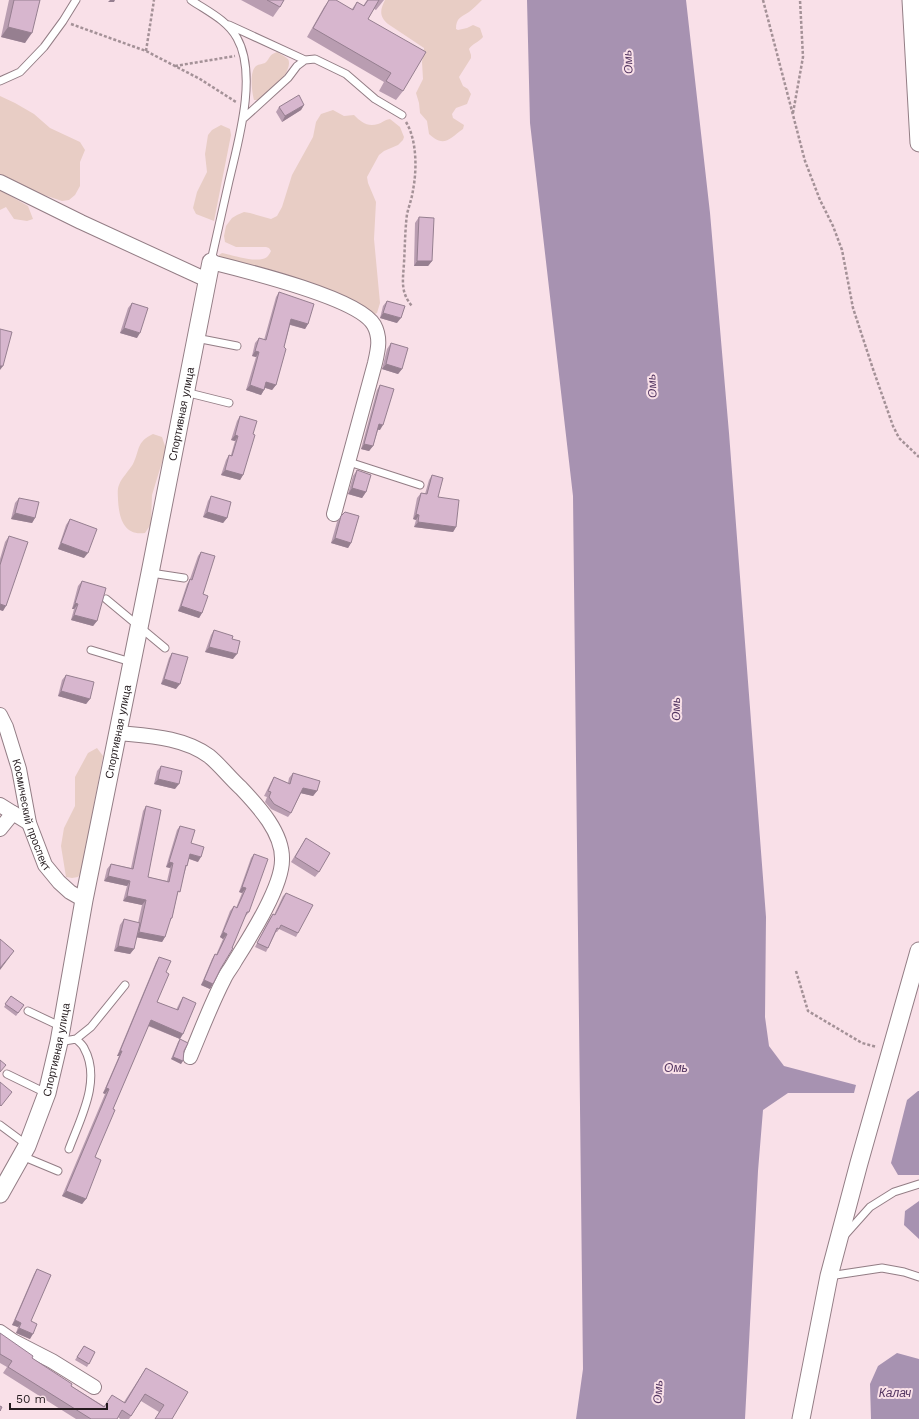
<svg xmlns="http://www.w3.org/2000/svg" width="919" height="1419" font-family="'Work Sans',sans-serif">
<rect width="100%" height="100%" fill="#f9e0e8"/>
<!-- green -->
<path fill="#e8cdc5" d="M385 0H482C478 4 474 8 469 12 461 17 456 18 456 29L458 30 467 28 473 25 480 28 483 37C479 42 472 44 469 49L471 55V58L459 77 463 86 468 89 471 94 467 104 456 108 452 114 453 118 464 125 463 129C449 139 444 148 429 134L427 121 420 113 419 103 416 93 423 79 422 62 424 48 388 24C379 16 380 10 385 0Z
M277 52C280 54 285 56 288 59 293 67 278 86 271 91 266 94 262 96 258 100H254C252 92 249 72 256 66 259 64 263 64 265 63 271 58 268 55 277 52Z
M0 96 15 103 34 114 50 128 80 142 85 150 80 162V186L75 195 69 200 62 201 35 192 0 174Z
M333 110 344 116 354 115C361 122 367 127 378 124 382 123 384 120 390 119L400 127 404 137 403 140 398 145 384 151 379 155 367 177 368 183 376 202 374 239 380 303 377 313 371 316 219 258V255L222 253C232 255 258 264 267 257 269 255 270 253 271 251L269 248 266 247H236L225 242 224 236 226 226 232 218 237 215 244 212 250 213 271 219 277 216 282 207 292 175 313 137 316 122 321 114Z
M221 125 230 129 231 135 214 221 196 214 193 208 197 192 207 172 205 154 208 135 212 130Z
M0 190 28 206 33 219 27 221 14 219 6 207 0 210Z
M153 434 162 437 166 449 152 495 151 524 145 533C124 536 119 518 118 500 118 496 117 489 119 485 122 477 129 471 133 464 140 450 136 442 153 434Z
M97 748 103 756 82 870 78 877 72 878 66 877 61 846 64 828 75 806V777L88 753Z"/>
<!-- water -->
<path fill="#a792b1" d="M527 0H686L710 213 729 433 766 917 765 1017 769 1046 784 1066 856 1085 854 1093H788L763 1110 758 1171 745 1419H576L583 1369 573 496 530 123Z
M918 1091H919V1175H898L891 1163 907 1100Z
M919 1201V1239L904 1225 905 1211Z
M897 1353 919 1359V1419H871L870 1384 878 1366Z"/>
<g fill="none" stroke-linecap="round" stroke-linejoin="round">
<!-- service casing -->
<g stroke="#937d85" stroke-width="9">
<path id="service" d="M191 0C207 11 227 20 237 38 258 75 238 142 229 181 223 208 217 235 211 261
M229 25 305 60
M0 81 20 72 44 47 63 21 76 0
M244 118 288 78 297 66 305 60 315 59 346 74 375 99 402 115
M196 338 237 346
M185 392 229 403
M349 462 420 485
M151 573 184 578
M106 599 165 648
M91 650 131 662
M28 1011 62 1027
M59 1042 76 1039 91 1027 125 985
M7 1074 46 1093
M0 1125 27 1145
M69 1149C80 1119 102 1080 84 1048 83 1045 79 1042 76 1039
M22 1156 58 1171
M845 1235 870 1207 894 1192 919 1184
M829 1276 882 1268 904 1272 919 1277"/>
</g>
<!-- minor casing -->
<g stroke="#937d85" stroke-width="16">
<g id="minor">
<path d="M0 182 81 222 207 280"/>
<path d="M211 262C243 270 359 298 374 325 381 338 378 350 375 363L334 514"/>
<path id="s1" d="M0 715 6 727 19 769 29 823 45 865 59 882 70 892 84 900"/>
<path d="M119 733C149 736 183 737 209 756 220 765 230 778 241 788 259 807 283 833 282 860 282 887 250 937 235 961 232 967 227 972 224 979 211 1004 201 1031 190 1057"/>
<path d="M0 805 29 823"/>
<path d="M0 829 13 813"/>
<path d="M0 1332 13 1341 52 1361 94 1387"/>
</g>
</g>
<!-- tertiary casing -->
<g stroke="#937d85" stroke-width="19">
<g id="tertiary">
<path d="M911 0 919 143"/>
<path id="s2" d="M0 1194 27 1146 47 1093 59 1042 84 900 150 573 211 262"/>
<path d="M801 1419 829 1276 859 1163 919 951"/>
</g>
</g>
<!-- path -->
<path stroke="#a49197" stroke-width="2.5" stroke-dasharray="3 2" stroke-linecap="butt" d="M763 0 805 161 820 200 833 226 842 250 853 308 873 369 893 426 899 438 919 457
M71 24 146 51 200 79 236 102
M146 51 154 0
M175 66 235 56
M793 113 803 57 800 0
M406 122C417 140 417 170 413 190 412 198 409 206 407 214 405 230 405 246 404 263 403 280 400 292 412 306
M796 971 808 1011 862 1043 877 1047"/>
<!-- service -->
<use href="#service" stroke="#fff" stroke-width="7"/>
<!-- minor -->
<use href="#minor" stroke="#fff" stroke-width="14"/>
<!-- tertiary -->
<use href="#tertiary" stroke="#fff" stroke-width="17"/>
</g>
<!-- wall -->
<path fill="#b99db1" d="M9 0H40L25 43 1 37Z
M241 0H284L280 7 273 17Z
M329 0 352 9 357 2 363 6 367 0H384L376 10 374 9 368 19 403 91 396 100 379 91 384 82 307 37 324 7Z
M304 105 301 110 282 122 276 112 279 107Z
M419 217 432 261 428 266H414L415 223Z
M279 292 308 324 305 329 290 325 284 347 276 385 272 390 265 388 261 395 246 390 256 357 252 356 255 343 259 338 264 340 276 297Z
M387 301 397 323 380 318 383 306Z
M132 303 137 338 120 333 128 308Z
M391 343 402 369 398 374 382 369 387 349Z
M380 385V430H378L373 446 369 451 361 449 377 390Z
M240 416 253 434 243 475 240 480 221 475 226 460 229 455H231L235 441 231 440 237 421Z
M357 470 366 492 362 498 348 494 353 476Z
M432 475 438 497 456 527 453 532 414 527 416 520 413 519 417 498 421 493 425 494 429 480Z
M211 496 227 518 223 523 203 517 208 501Z
M19 498 35 518 32 523 11 519 15 503Z
M341 516 351 543 348 548 331 543 337 522Z
M70 519 84 558 58 549 66 525Z
M9 536 3 611 0 610V559L5 542Z
M201 552 202 613 199 618 178 611 187 584 190 579 198 556Z
M82 581 97 621 93 626 71 620 74 609H72L78 586Z
M214 630 232 639 233 659 205 652 211 635Z
M172 653 176 689 161 684 169 658Z
M66 675 90 699 86 704 58 696 62 680Z
M161 766 175 789 154 784 157 771Z
M293 773 317 791 313 796 301 793 291 813 288 817 271 809 265 802 267 797 264 796 271 782 274 777 288 783 289 778Z
M146 806 148 877 167 881 170 868 166 867 177 830 180 826 191 843 198 862 189 859 186 868 177 896 172 918 169 922 165 937 162 942 136 937 134 949 130 954 114 951 120 925 124 919 138 923 142 905 123 901 127 886 104 881 107 869 111 864 131 868 143 811Z
M306 838 319 872 315 877 291 862Z
M254 854 249 912 245 917 213 984 210 989 201 985 212 959 215 954 216 955 223 939 220 937 230 911 234 906 236 908 242 893 239 892 251 858Z
M286 893 298 933 296 937 279 929 277 932H276L266 952 255 947 270 918 273 914 274 915 283 896Z
M159 957 166 972 157 1002 176 1010 180 1002 183 997 180 1039 148 1026 113 1109 95 1157 86 1199 82 1204 62 1196 105 1094 103 1093 119 1056H117L156 962Z
M11 996 24 1005 16 1016 4 1007Z
M180 1039 184 1051 181 1064 171 1059 178 1042Z
M37 1269 31 1321 30 1339 16 1333 18 1327 12 1325 34 1274Z
M0 1333 32 1358 71 1386 104 1406 124 1402 146 1368 172 1419H155L159 1412 141 1401 129 1419H120L118 1417 117 1419H76L3 1373 7 1367 0 1363Z
M84 1346 95 1352 87 1367 75 1360Z"/>
<!-- shaded-wall -->
<path fill="#967f90" d="M110 0H115L114 2H108Z
M8 27 32 33 25 43 1 37Z
M304 105 301 110 282 122 285 116Z
M417 261H432L428 266H414Z
M383 313 401 318 397 323 380 318Z
M291 319 308 324 305 329 288 324Z
M124 328 140 333 137 338 120 333Z
M255 351 259 352 256 357 252 356Z
M386 364 402 369 398 374 382 369Z
M0 366H3L0 370Z
M266 382 276 385 272 390 263 387Z
M250 385 264 390 261 395 246 390Z
M379 424 383 425 380 430 376 429Z
M235 435 238 436 235 441 231 440Z
M364 444 373 446 369 451 361 449Z
M225 470 243 475 240 480 221 475Z
M352 488 366 492 362 498 348 494Z
M207 512 227 518 223 523 203 517Z
M15 513 35 518 32 523 11 519Z
M416 514 419 515 416 520 413 519Z
M418 522 456 527 453 532 414 527Z
M335 538 351 543 348 548 331 543Z
M61 543 88 553 84 558 58 549Z
M75 603 78 604 74 609H72Z
M0 604 6 606 3 611 0 610Z
M181 606 202 613 199 618 178 611Z
M74 615 97 621 93 626 71 620Z
M209 647 237 654 233 659 205 652Z
M164 679 180 684 176 689 161 684Z
M61 691 90 699 86 704 58 696Z
M158 779 179 784 175 789 154 784Z
M303 788 317 791 313 796 300 793Z
M190 854 201 857 198 862 187 858Z
M169 862 173 863 170 868 166 867Z
M108 876 130 881 127 886 104 881Z
M242 887 246 888 242 893 239 892Z
M127 896 146 900 142 905 123 901Z
M139 932 165 937 162 942 135 937Z
M223 932 227 934 223 939 220 937Z
M118 946 134 949 130 954 114 951Z
M14 951 9 958 0 970V968Z
M204 980 213 984 210 989 201 985Z
M151 1020 183 1034 180 1039 147 1025Z
M120 1051H122L119 1056H117Z
M173 1057 183 1061 181 1064 171 1059Z
M106 1088 109 1089 105 1094 103 1093Z
M66 1191 86 1199 82 1204 62 1196Z
M15 1320 21 1323 18 1327 12 1325Z
M19 1328 33 1334 30 1339 16 1333Z"/>
<!-- building -->
<path fill="#d7b6ce" stroke="#967f90" d="M14 0H40L32 33 8 27Z
M267 0H284L280 7Z
M329 0H336L353 10 357 2 364 6 368 0H379L368 19 426 52 403 91 386 81 391 73 313 28Z
M299 95 304 105 285 116 279 107Z
M419 217 434 218 432 261H417Z
M279 292 314 304 308 324 291 319 284 347 286 349 276 385 266 382 264 390 250 385 259 352 255 351 259 338 266 340Z
M387 301 405 306 401 318 383 313Z
M132 303 148 308 140 333 124 328Z
M0 329 12 332 3 366H0Z
M391 343 408 348 402 369 386 364Z
M380 385 394 389 383 425 379 424 373 446 364 444Z
M240 416 257 421 253 434 255 435 243 475 225 470 229 455 232 456 238 436 235 435Z
M357 470 371 475 366 492 352 488Z
M432 475 443 478 438 497 459 500 456 527 418 522 419 515 416 514 421 493 427 494Z
M211 496 231 502 227 518 207 512Z
M19 498 39 502 35 518 15 513Z
M345 512 359 516 351 543 335 538 341 516Z
M70 519 97 529 88 553 61 543Z
M9 536 28 542 6 606 0 604V565Z
M201 552 215 556 203 594 208 596 202 613 181 606 190 579 192 580Z
M82 581 106 588 97 621 74 615 78 604 75 603Z
M214 630 233 636 232 639 240 641 237 654 209 647Z
M172 653 188 657 180 684 164 679Z
M66 675 94 682 90 699 61 691Z
M161 766 182 771 179 784 158 779Z
M293 773 320 781 317 791 303 788 291 813 274 804 269 797 271 792 268 791 274 777 290 784Z
M146 806 161 810 148 877 169 882 173 863 169 862 180 826 195 830 191 843 204 847 201 857 190 854 187 866 186 865 180 892 178 891 172 918H171L165 937 139 932 146 900 127 896 130 881 108 876 111 864 133 869Z
M306 838 330 853 319 872 295 857Z
M254 854 268 859 249 912H247L232 948H233L221 968 213 984 204 980 215 954 217 955 227 934 223 932 234 906 237 908 246 888 242 887Z
M286 893 313 905 298 933 281 925 279 929 277 928 268 948 257 943 273 914 275 915Z
M124 919 140 923 134 949 118 946Z
M0 939 14 951 0 968Z
M159 957 171 961 166 972 169 974 157 1002 178 1010 183 997 196 1003 183 1034 151 1020 113 1109 115 1110 95 1157 101 1160 86 1199 66 1191 109 1089 106 1088 122 1051H120Z
M11 996 24 1005 18 1013 5 1004Z
M180 1039 188 1043 184 1051 183 1061 173 1057Z
M0 1060 6 1065 0 1072Z
M0 1082 12 1092 1 1106 0 1105Z
M37 1269 51 1275 31 1321 37 1324 33 1334 19 1328 21 1323 15 1320Z
M0 1333 33 1356 32 1358 72 1384 71 1386 104 1407 112 1395 125 1403 146 1368 188 1392 172 1419H155L164 1405 145 1394 131 1416 122 1410 117 1419H91L8 1367 12 1361 0 1354Z
M84 1346 95 1352 89 1364 77 1357Z
M0 1406 2 1407 0 1411Z"/>
<g text-anchor="middle" stroke-width="4" stroke-linejoin="round" paint-order="stroke">
<!-- street labels -->
<g font-size="11" fill="#241b1e" stroke="#f9e0e8">
<text dy="4" stroke="none"><textPath href="#s2" startOffset="804">Спортивная улица</textPath></text>
<text dy="4" stroke="none"><textPath href="#s2" startOffset="480">Спортивная улица</textPath></text>
<text dy="4" stroke="none"><textPath href="#s1" startOffset="105">Космический проспект</textPath></text>
<text dy="4" stroke="none"><textPath href="#s2" startOffset="156">Спортивная улица</textPath></text>
</g>
<!-- water labels -->
<g font-size="12" font-style="italic" fill="#533561" stroke="#f9e0e8">
<text transform="translate(628 62) rotate(-94)" y="4">Омь</text>
<text transform="translate(652 386) rotate(-94)" y="4">Омь</text>
<text transform="translate(676 709) rotate(-91)" y="4">Омь</text>
<text x="676" y="1072">Омь</text>
<text transform="translate(658 1392) rotate(-88)" y="4">Омь</text>
<text x="895" y="1397">Калач</text>
</g>
</g>
<!-- scale -->
<path d="M10 1403v6h97v-6" fill="none" stroke="#241b1e" stroke-width="2"/>
<text x="16" y="1403" font-size="12" fill="#241b1e" stroke="#f9e0e8" stroke-width="3" paint-order="stroke">50 m</text>
</svg>
